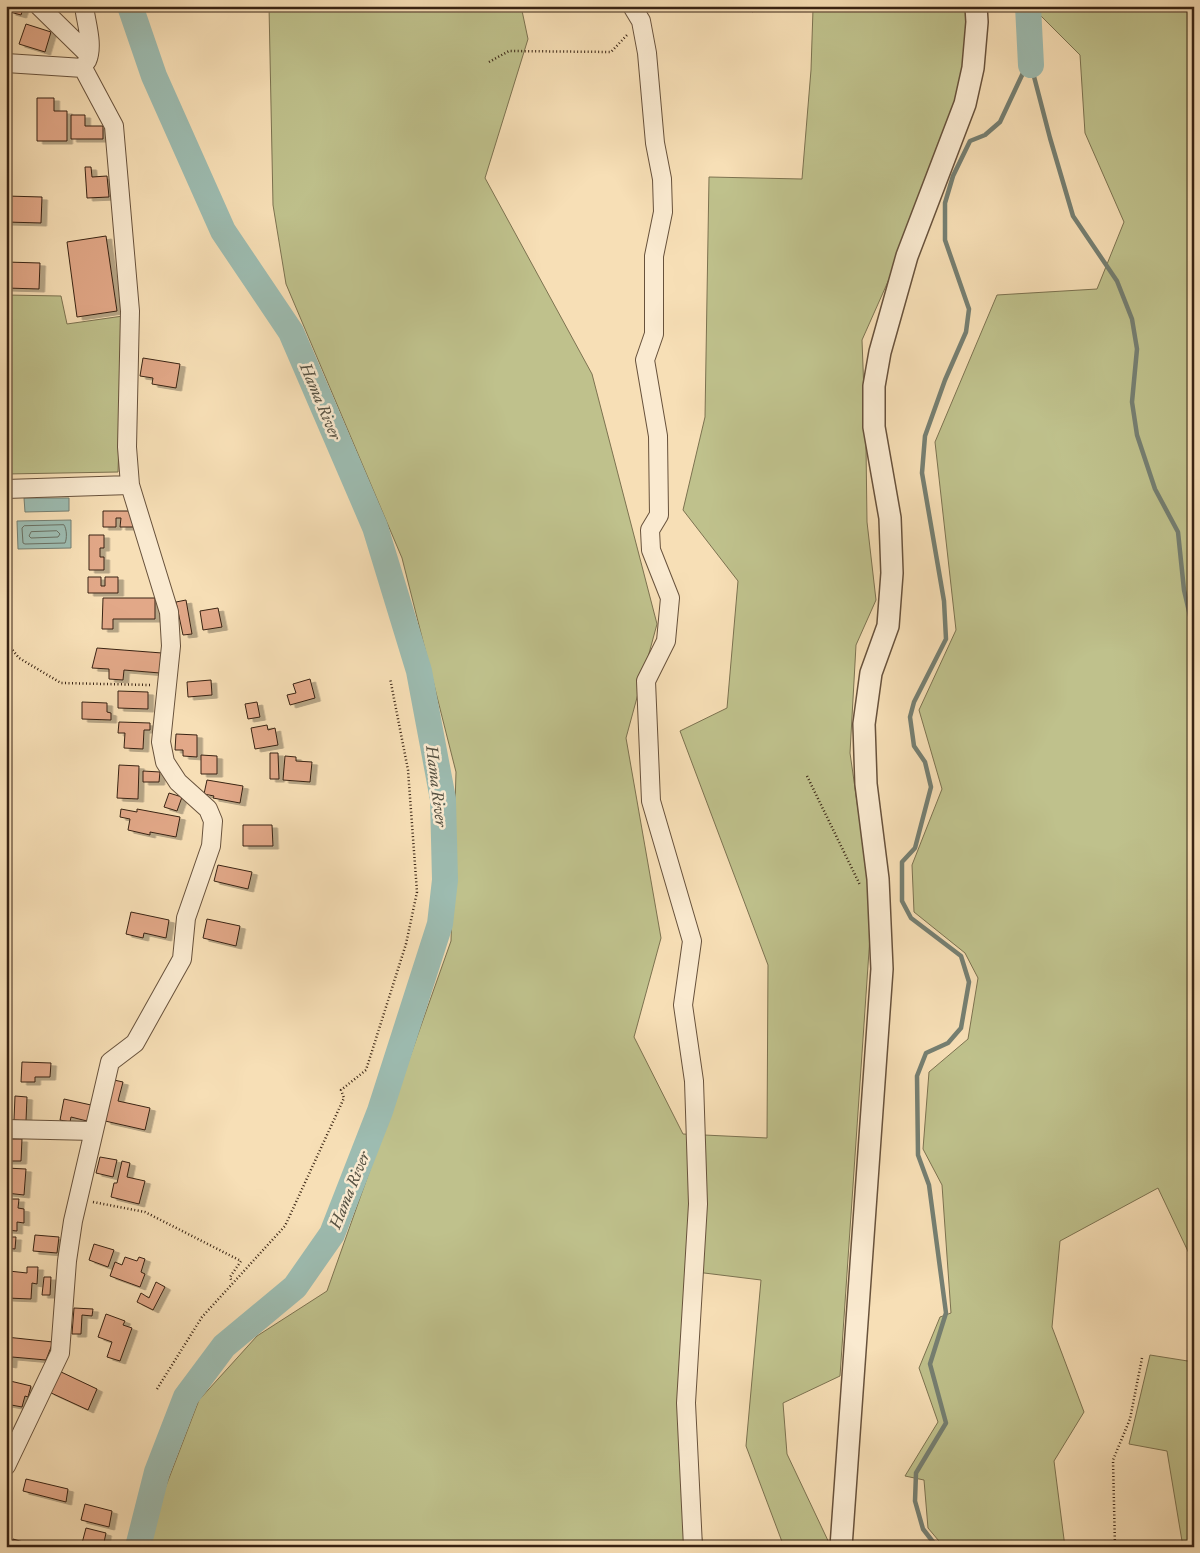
<svg xmlns="http://www.w3.org/2000/svg" width="1200" height="1553" font-family="'IM FELL Great Primer',serif">
<defs>
<filter id="shadow"><feDropShadow dx="5.5" dy="3" stdDeviation="0" flood-color="#0004"/></filter>
</defs>
<rect width="100%" height="100%" fill="#f7dfb6"/>
<filter id="stains"><feTurbulence type="fractalNoise" baseFrequency=".004" numOctaves="4"/><feColorMatrix values="0 0 0 0 .2 0 0 0 0 .09 0 0 0 0 .02 0 0 0 .5 -.17"/></filter>
<radialGradient id="worn" r=".72"><stop offset=".6" stop-color="#630" stop-opacity="0"/><stop offset="1" stop-color="#630" stop-opacity=".3"/></radialGradient>
<!-- green -->
<path fill="#bfc18c" stroke="#7c7250" d="M269 6H521L528 39 485 178 592 374 657 624 626 738 661 938 634 1037 683 1134 767 1138 768 965 680 731 727 708 738 581 683 510 705 417 709 177 802 179 811 70 813 9 810 6H967L974 64 902 250 862 340 866 446 867 522 876 600 856 645 850 753 872 907 840 1376 783 1403 787 1454 831 1547H784L746 1446 761 1280 688 1271 695 1493 703 1547H147L151 1525 199 1400 257 1336 327 1291 451 941 456 772 402 558 286 284 273 205Z
M1036 6H1194V1264L1158 1188 1060 1241 1052 1327 1084 1412 1054 1461 1065 1547H944L928 1528 924 1480 905 1476 938 1422 919 1368 940 1317 951 1313 942 1185 923 1149 929 1072 968 1039 978 978 965 953 914 912 912 865 942 789 919 710 956 630 935 442 997 295 1097 289 1124 222 1085 133 1080 55 1036 11Z
M6 295 61 296 67 324 123 316 118 472 6 474Z
M1150 1355 1194 1362V1547H1183L1167 1451 1129 1444Z"/>
<!-- water -->
<path fill="#9dbcb1" stroke="#757f72" d="M69 498V511L25 512 24 498Z
M71 520V548L18 549 17 521Z"/>
<g fill="none" stroke-linecap="round" stroke-linejoin="round">
<!-- shore -->
<path stroke="#6a7062" stroke-width="1" d="M64 525C67 529 67 539 65 543L25 544 23 543 22 528 24 526Z
M57 531 60 534 58 537 31 538 29 536 31 532Z"/>
<!-- stream -->
<path stroke="#757f72" stroke-width="4.5" d="M1031 65 1050 138 1073 216 1117 281 1132 319 1137 349 1132 402 1137 435 1155 489 1178 532 1184 590 1194 633
M937 1547 923 1529 915 1501 916 1473 946 1423 930 1364 946 1313 929 1185 918 1155 917 1076 926 1053 948 1043 961 1028 969 982 961 956 911 918 902 901V862L915 848 931 787 925 762 914 746 910 717 914 702 946 639 944 601 922 473 925 436 945 380 966 332 969 309 945 240V203L953 176 970 141 985 135 1000 122 1023 73 1031 65"/>
<!-- river -->
<path stroke="#9dbcb1" stroke-width="26" d="M130 6 154 76 223 231 291 332 375 527 419 671 443 799 445 880 440 924 380 1111 332 1234 295 1287 224 1346 186 1397 157 1472 138 1547
M1028 6 1031 65"/>
</g>
<!-- building -->
<path fill="#e2a888" stroke="#382313" filter="url(#shadow)" d="M12 6H24L21 15 10 12Z
M26 24 51 32 45 52 19 44Z
M37 98H54V111H67V141H37Z
M71 115H85V126H103V139H71Z
M85 167H91L92 177 107 176 109 197 87 198Z
M6 196 42 197 41 223 6 222Z
M106 236 117 311 77 317 67 242Z
M6 262 40 263 39 289 6 288Z
M143 358 180 364 176 388 152 384 153 378 140 376Z
M103 511H133V527H120L121 518H116V527H103Z
M89 535H104V548H100V557H104V570H89Z
M88 577H101V586H105V577H118V593H88Z
M103 598H155V619H113V629H102Z
M186 600 192 634 183 635 176 602Z
M218 608 222 627 203 630 200 611Z
M97 648 162 653 160 673 124 670 123 680 109 679V669L92 668Z
M310 679 315 698 290 705 287 695 296 693 293 684Z
M211 680 212 695 188 697 187 682Z
M118 691 148 692V709L118 708Z
M82 702 107 703V712L111 713V720L82 719Z
M257 702 260 717 248 719 245 704Z
M119 722 150 723V730H144L143 749 124 748 125 733H118Z
M267 725 268 730 275 728 278 745 255 749 251 728Z
M176 734 197 735V757L183 756V750H175Z
M270 753H278L279 779H270Z
M201 755 217 756V774H201Z
M285 756 296 757V761L312 762 310 782 283 780Z
M119 765 139 766 138 799 117 798Z
M143 771 160 772 159 782H143Z
M207 780 243 786 240 803 213 798 214 796 204 794Z
M169 793 182 797 177 811 164 807Z
M121 809 137 812V809L180 817 176 837 150 832V835L128 830 130 819 120 817Z
M243 825H272L273 846H243Z
M218 865 252 872 248 889 214 881Z
M131 912 169 920 166 938 144 933 143 938 126 934Z
M207 919 240 926 236 946 203 938Z
M22 1062 51 1063 50 1077H35V1082H21Z
M114 1080 123 1082 118 1101 150 1108 145 1130 105 1121Z
M15 1096 27 1097 26 1121 14 1120Z
M64 1099 91 1105 87 1121 71 1117 70 1122 60 1120Z
M6 1139H22L21 1161H6Z
M100 1157 117 1160 113 1177 96 1173Z
M122 1161 130 1163 127 1177 145 1181 139 1204 111 1197 114 1183H117Z
M6 1168 26 1169 24 1195 6 1193Z
M6 1199H19L18 1208 24 1209V1223L17 1222V1231L6 1230Z
M35 1235 59 1237 57 1253 33 1251Z
M6 1237H16L15 1249 6 1248Z
M94 1244 114 1250 108 1267 89 1260Z
M125 1257 137 1261 139 1257 145 1259 141 1272 145 1274 140 1287 110 1276 115 1262 122 1265Z
M27 1267H38L37 1284 32 1283 31 1299 7 1298 9 1271 27 1273Z
M44 1277H51L50 1295H42Z
M156 1282 165 1287 153 1310 137 1302 141 1293 149 1298Z
M74 1308 93 1309 92 1316 82 1315 81 1334H72Z
M106 1314 125 1321 123 1325 132 1328 120 1361 107 1357 112 1342 98 1337Z
M6 1337 53 1342 46 1360 12 1357 11 1365 6 1364Z
M59 1371 97 1389 88 1410 49 1392Z
M6 1380 31 1386 28 1397 25 1396 22 1407 6 1404Z
M26 1479 68 1489 66 1502 23 1491Z
M85 1504 112 1511 109 1527 81 1520Z
M86 1528 106 1533 103 1547H81Z
M13 1539 37 1546V1547H11Z"/>
<g fill="none" stroke-linecap="round" stroke-linejoin="round">
<!-- minor casing -->
<g stroke="#68523c" stroke-width="20">
<path id="minor" d="M39 6 89 55
M84 6C86 23 94 45 87 61
M632 6 641 21 647 53 655 143 662 179 663 212 654 256V334L645 360 658 436 659 515 650 530 651 550 670 598 666 641 646 681 651 801 692 941 683 1005 694 1081 698 1204 686 1403 693 1547
M6 63 83 68
M6 489 130 485
M6 1129 94 1131
M6 1466 60 1353 67 1261 73 1221 110 1062 135 1043 182 959 186 918 211 846 213 821 208 809 178 782 165 762 161 742 171 646 169 612 130 485 127 447 130 311 114 126 83 68"/>
</g>
<!-- tertiary casing -->
<g stroke="#68523c" stroke-width="24">
<path id="tertiary" d="M841 1547 882 969 878 879 866 784 864 724 871 673 888 626 892 573 890 518 874 427V386L880 352 907 256 965 104 973 68 977 22 976 6"/>
</g>
<!-- path -->
<path stroke="#382313" stroke-width="2.5" stroke-dasharray="1 2.5" stroke-linecap="butt" d="M748 6 754 12
M489 62 509 51 611 52 628 34
M6 642 19 658 61 683 150 685
M807 776 860 885
M93 1202 145 1212 241 1261 230 1277 232 1282
M157 1389 202 1317 285 1226 344 1098 341 1090 366 1070 406 944 417 892 408 770 390 678
M1115 1547 1113 1460 1130 1419 1142 1358"/>
<!-- minor -->
<use href="#minor" stroke="#faead0" stroke-width="18"/>
<!-- tertiary -->
<use href="#tertiary" stroke="#faead0" stroke-width="21"/>
</g>
<g text-anchor="middle" stroke-width="5" stroke-linejoin="round" paint-order="stroke">
<!-- water labels -->
<g font-size="16" font-style="italic" fill="#565142" stroke="#faead0">
<text transform="translate(321 401) rotate(67)" y="6">Hama River</text>
<text transform="translate(437 786) rotate(83)" y="6">Hama River</text>
<text transform="translate(349 1190) rotate(-68)" y="6">Hama River</text>
</g>
</g>
<!-- margin -->
<rect width="1200" height="1553" fill="none" stroke="#f7dfb6" stroke-width="25"/>
<rect x="8" y="8" width="1185" height="1538" fill="none" stroke="#382313" stroke-width="2.5"/>
<rect x="12" y="12" width="1175" height="1528" fill="none" stroke="#382313"/>
<rect width="100%" height="100%" filter="url(#stains)"/>
<rect width="100%" height="100%" fill="url(#worn)"/>
</svg>
